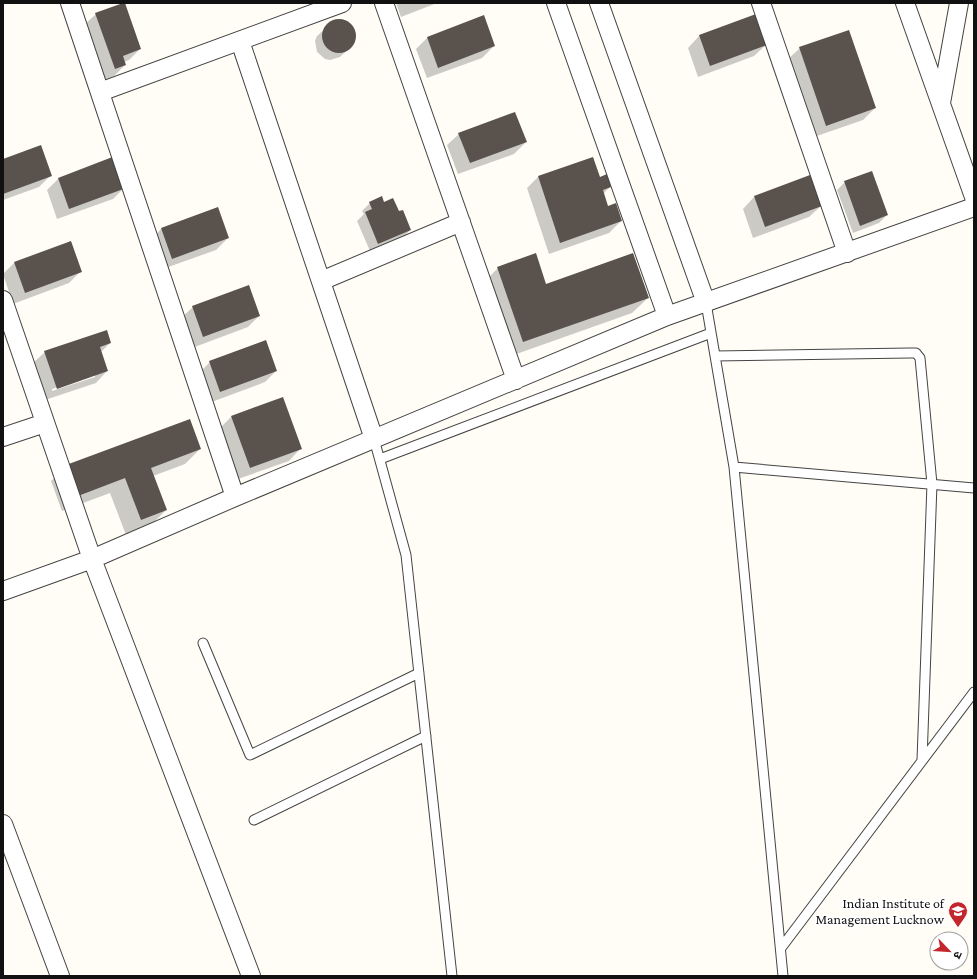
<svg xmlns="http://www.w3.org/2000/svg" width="977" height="979" font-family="'Crimson Pro','Noto Sans Devanagari',serif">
<rect width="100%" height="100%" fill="#fffdf5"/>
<!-- shadow -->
<path fill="#0003" fill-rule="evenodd" d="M396 3H437L401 17Z
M96 14 140 49 129 60 124 62 125 65 114 76 103 80 84 25Z
M755 15 766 45 754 56 698 77 688 48 699 36Z
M483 17 494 46 482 58 427 78 416 49 427 38Z
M343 20 352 25 356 35 352 45 340 57 330 60 325 59 317 52 315 41 317 36 333 21Z
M800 48 875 108 863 120 814 137 788 59Z
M459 134 526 142 514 154 458 174 447 145Z
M593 158 599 178 610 187 603 194 608 207 621 221 609 233 549 254 527 188 538 177Z
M3 160 51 175 39 187 3 200Z
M810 176 821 206 809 217 753 238 743 209 754 197Z
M58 179 125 187 113 199 57 219 47 190Z
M845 182 887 215 879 223 853 233 837 190Z
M370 203H384L398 213 410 230 403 238 370 251 357 221 364 214 362 211Z
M217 209 228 238 216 250 160 270 150 241 161 229Z
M14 263 81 271 69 283 13 304 3 274Z
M498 268 546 285 648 298 632 313 508 357 483 283Z
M193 307 259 316 248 327 192 348 181 318Z
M110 343 101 352 107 371 96 383 45 400 33 363 45 352ZM95 375V377L52 391V389Z
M210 362 276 371 265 382 209 403 198 374Z
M231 417 300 449 289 461 238 479 220 428Z
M200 449 185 464 153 476 166 510 151 525 126 535 110 493 62 511 51 481 67 466Z"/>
<!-- building -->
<path fill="#5a524d" d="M123 3H125L141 49 123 56 126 65 115 69 95 13Z
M756 14 767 45 710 66 699 35Z
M484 15 495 46 438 68 427 37Z
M322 36a17 17 0 1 1 34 0a17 17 0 1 1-34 0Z
M849 30 876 108 826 126 799 47Z
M515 112 527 142 470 163 458 133Z
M41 145 52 176 3 194V159Z
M115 156 126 188 69 209 58 178Z
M593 157 600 177 607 174 611 187 603 190 608 206 616 203 622 221 560 243 538 176Z
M872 171 888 215 860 226 844 181Z
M810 175 822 206 765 227 754 196Z
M382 196 384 202 393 198 399 211 403 210 411 230 378 244 365 212 372 209 369 202Z
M218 207 229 238 172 259 161 228Z
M71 241 82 272 25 293 14 262Z
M536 253 546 284 633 253 649 298 523 342 497 267Z
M249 285 260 316 203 337 192 306Z
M107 330 111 343 100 347 108 371 57 389 44 351Z
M266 340 277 371 220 392 209 361Z
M283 397 302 449 250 468 231 416Z
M190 419 201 449 151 468 167 510 141 520 125 478 78 496 66 465Z"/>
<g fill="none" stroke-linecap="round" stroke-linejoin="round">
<!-- service casing -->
<g stroke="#444" stroke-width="11">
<path id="service" d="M706 303 734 467 783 976
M715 356 910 353H916L920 358 932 484 922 760
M374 439 406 555 452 976
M380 459 711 333
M734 467 974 488
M203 643 250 755 419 673
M254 820 426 736
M781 948 974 692"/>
</g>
<!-- minor casing -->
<g stroke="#444" stroke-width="20">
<path id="minor" d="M70 3 235 497
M384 3 516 380
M556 3 667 316
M599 3 706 303
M761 3 847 253
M905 3 974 197
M240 41 374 439
M100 92 342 3
M941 103 959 3
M321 281 461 222
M3 300 92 559 251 976
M3 437 45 423
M3 591 92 559 235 497 667 316 974 207
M3 824 60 976"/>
</g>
<!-- service -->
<use href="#service" stroke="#fff" stroke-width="9"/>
<!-- minor -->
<use href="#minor" stroke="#fff" stroke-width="18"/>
</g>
<!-- icons -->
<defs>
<g id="university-pin" transform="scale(1)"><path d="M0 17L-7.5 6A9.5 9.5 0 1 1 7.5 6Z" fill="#c4262e" stroke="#fff"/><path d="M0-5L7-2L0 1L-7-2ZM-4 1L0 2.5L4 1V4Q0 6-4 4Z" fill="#fff"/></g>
</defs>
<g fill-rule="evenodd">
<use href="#university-pin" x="958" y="911"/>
</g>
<g text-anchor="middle" stroke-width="4" stroke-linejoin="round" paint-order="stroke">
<!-- poi labels -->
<g font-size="14" fill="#111" stroke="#fff" text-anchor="end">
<text x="944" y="908">Indian Institute of<tspan x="944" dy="16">Management Lucknow</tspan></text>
</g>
</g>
<!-- border -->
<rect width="977" height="979" fill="none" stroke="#111111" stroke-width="8"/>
<!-- north arrow -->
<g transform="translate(949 951) rotate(115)"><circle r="19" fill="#ffffff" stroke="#a0a0a0"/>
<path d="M0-3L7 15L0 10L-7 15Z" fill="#c4262e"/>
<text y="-6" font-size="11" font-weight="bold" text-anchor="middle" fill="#111111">उ</text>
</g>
</svg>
